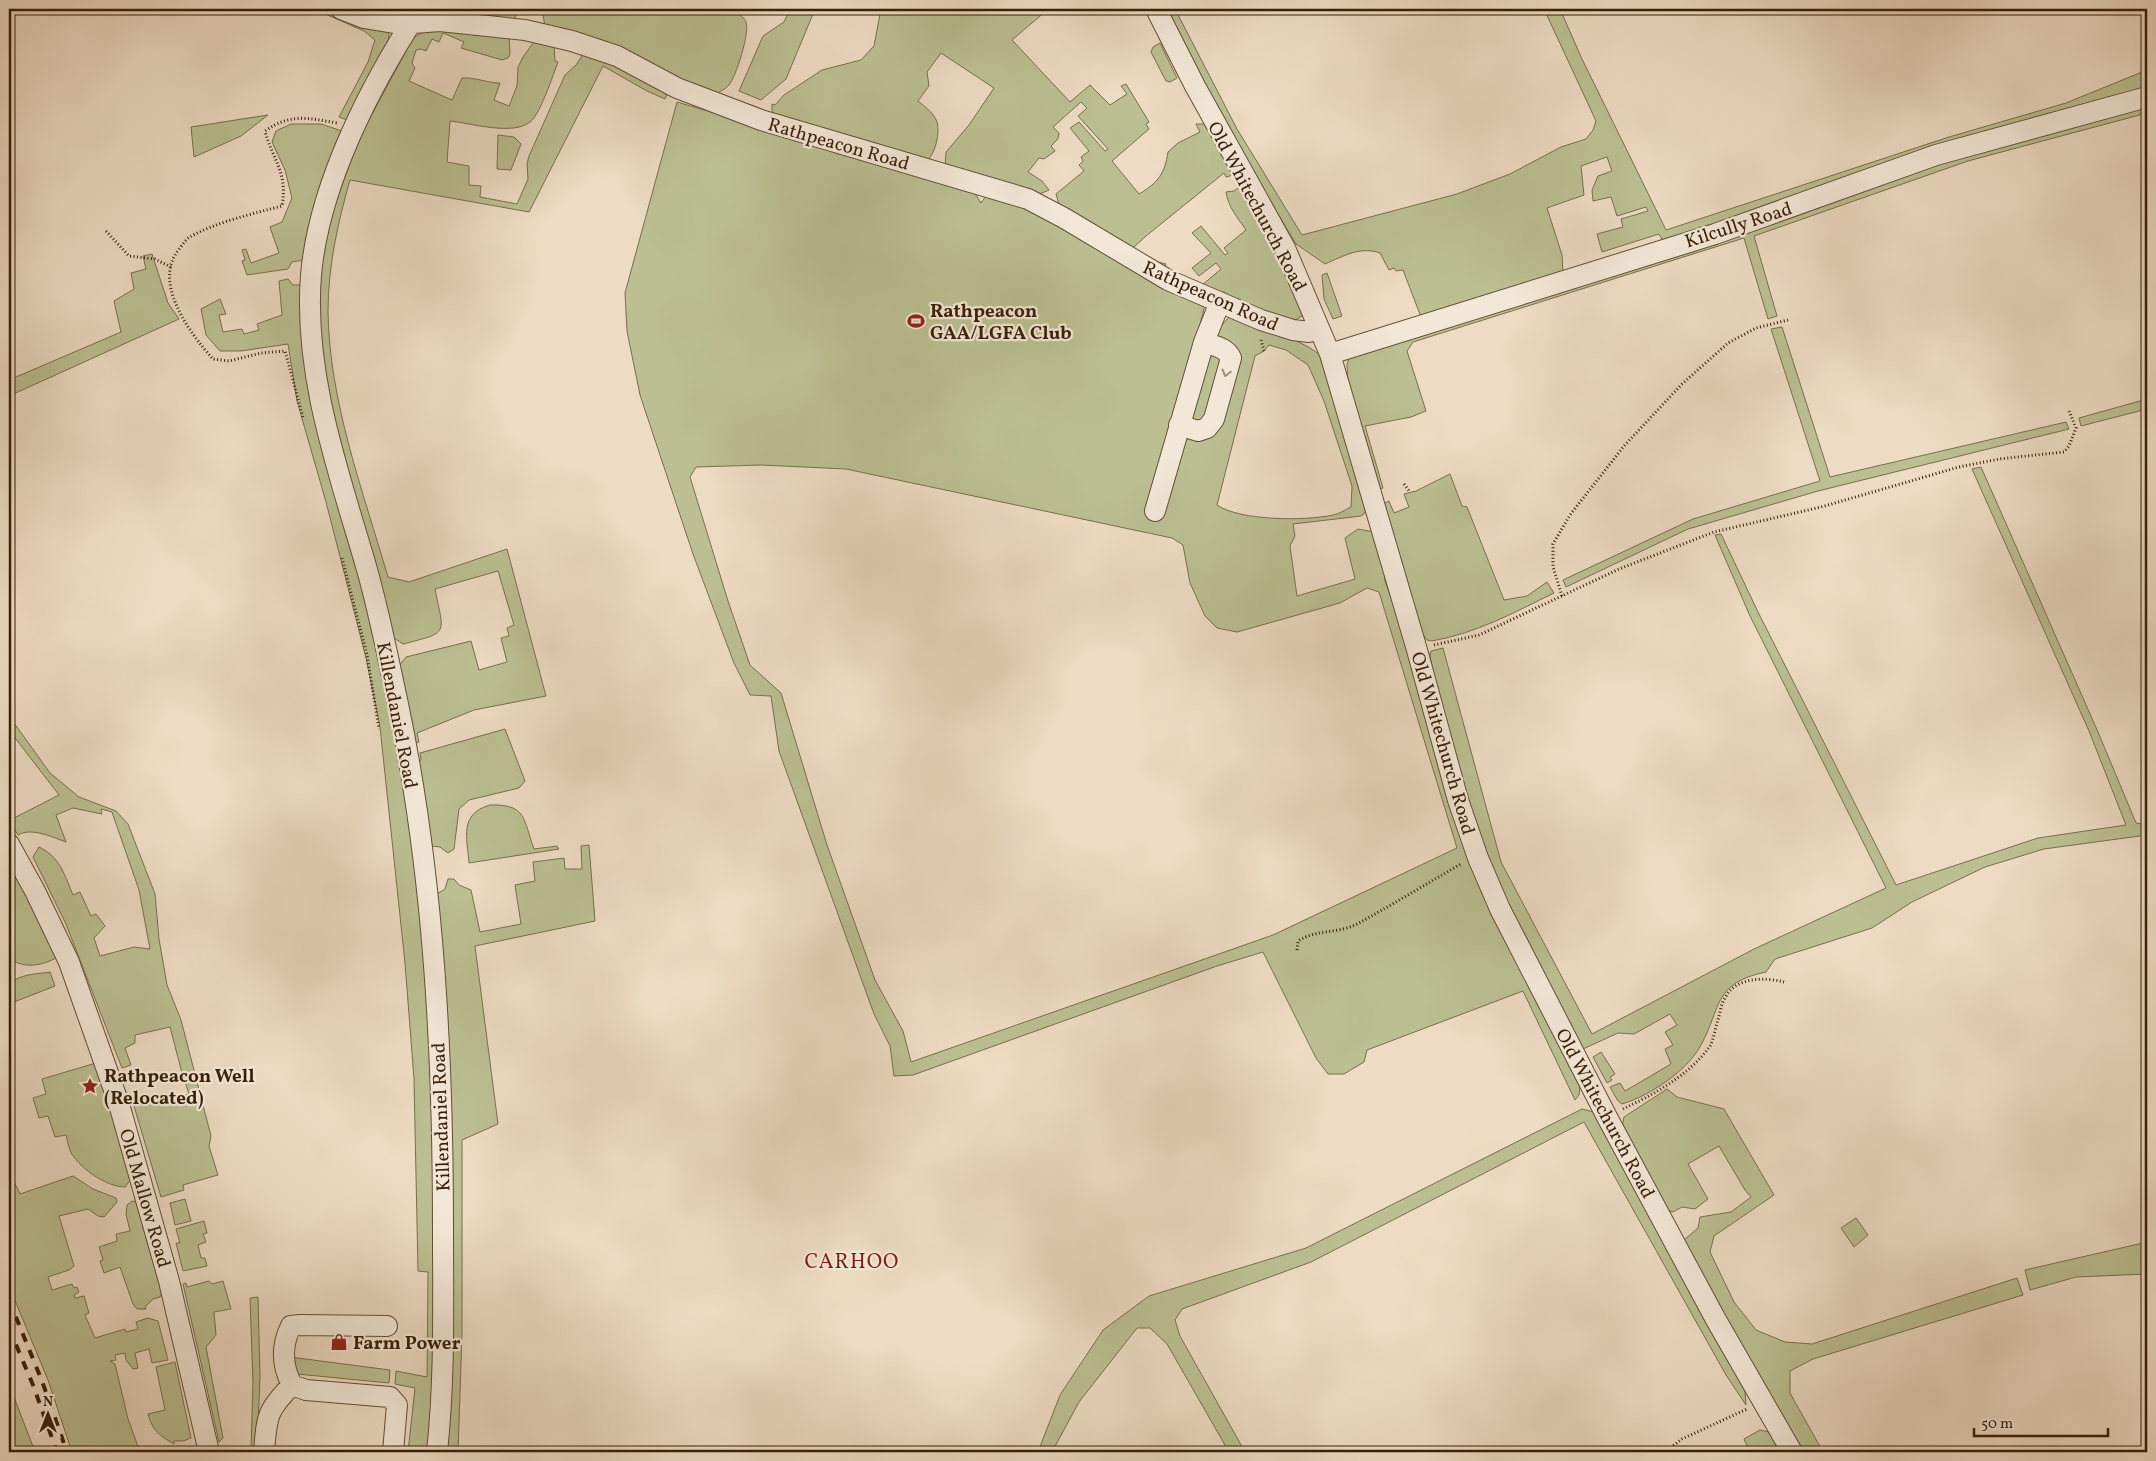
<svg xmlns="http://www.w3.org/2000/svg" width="2156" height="1461" font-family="Vollkorn,serif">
<rect width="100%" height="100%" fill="#eddbc3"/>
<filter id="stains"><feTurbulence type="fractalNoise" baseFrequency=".004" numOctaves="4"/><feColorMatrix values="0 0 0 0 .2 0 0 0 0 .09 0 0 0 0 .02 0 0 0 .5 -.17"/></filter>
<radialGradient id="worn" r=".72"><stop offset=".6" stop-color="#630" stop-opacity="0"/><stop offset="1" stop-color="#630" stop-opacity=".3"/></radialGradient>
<!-- green -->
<path fill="#bbbf92" stroke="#796f4c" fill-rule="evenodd" d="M314 9H328L365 25 386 29 389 34 388 44 347 120 339 117 368 62 375 40 364 31Z
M435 9H528L519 11 514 19 437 12Z
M541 9H726C733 12 743 14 746 22 750 32 736 78 728 86 725 90 719 91 715 95L545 26 543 15 539 12Z
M790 9H815L786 79 761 100 739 91 763 36 784 22Z
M867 9H1045L1046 11 1012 40 1070 102 1090 85 1110 105 1127 94 1121 86 1126 84 1149 122 1146 124 1149 129 1112 161 1139 194C1158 183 1165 173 1168 152L1178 143 1200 132 1196 124H1206L1232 171 1230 176 1226 177 1224 173 1146 236 1133 248 1158 262 1166 264 1164 269 1059 205 1056 194 1084 171 1079 165 1083 161 1081 157 1089 151 1070 128 1079 122 1105 151 1108 149 1078 116 1087 108 1081 102 1053 127 1059 133 1058 139 1051 146 1055 151 1044 159 1039 158 1028 172 1042 181 1049 190 1037 195 945 167 946 152 969 125 994 88 941 53 927 72 929 86 918 101C925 107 934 113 937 122 940 133 936 151 928 160L775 115 772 111V104L775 105 784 95 822 70 861 60 874 46 880 14Z
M1169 9H1175L1237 129 1302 235 1457 194 1510 174 1561 147 1586 139 1593 130 1596 121 1544 9H1560L1582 59 1666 230 1949 137 2066 103 2147 70V88L1851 179 1663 241 1659 234 1602 252 1597 234 1623 227 1621 219 1648 211 1646 207 1617 216 1611 197 1593 201 1592 190 1598 176 1612 171 1607 157 1581 166 1584 195 1547 208 1562 255 1563 272 1421 317 1403 270 1396 271 1394 268 1389 270 1380 253C1360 246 1344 256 1325 264L1296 244 1258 182 1200 78 1167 12Z
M429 29 509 34 510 54 508 58 502 60 461 48 464 42 443 33 439 42 432 39 426 51 421 49 416 50 412 63 415 68 409 81 452 100 462 78C475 77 487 83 500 83L494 100 509 106 517 86 518 67 523 57 536 39 554 44 555 61 558 62C553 75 540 115 530 122 513 136 470 123 450 121L447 162 469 166V185L481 186 480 197 517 204 528 179 527 164 529 156 565 75 576 65 584 53 607 62 667 94 665 99 647 91 603 66 529 212 350 180C338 222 328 266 328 311 329 401 363 491 388 577L409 582 507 549 546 696 474 710 417 733 419 742 413 744 398 667 406 657 471 641 479 670 507 662 501 638 509 636 507 628 514 625 498 571 435 589C444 635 450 632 403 644L391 636 335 425 322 353 319 313 320 278 325 233 358 140 413 38Z
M1160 43 1177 78 1170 82 1166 81 1151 52 1153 47Z
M677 102 972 189 981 203 986 196 1012 198 1205 305 1199 328 1215 333 1229 317C1258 331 1293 334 1319 354L1366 503 1365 513 1361 516 1293 524 1295 536 1290 546 1297 596 1355 579 1345 538 1358 529 1374 532 1385 571V581L1400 622 1467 855 1483 896 1580 1087 1579 1095 1575 1100 1523 991 1367 1050 1364 1062 1344 1074H1328L1316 1058 1263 952 1217 966 913 1075 894 1076 890 1046 874 1014 779 751 771 696 750 695 734 663 693 554 640 395 627 331 625 293ZM1269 345 1286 350 1308 365 1324 401 1352 486 1351 507C1345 510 1339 514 1333 515 1306 521 1240 521 1217 505L1255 356 1264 351ZM761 465 846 469 1172 538 1183 545 1190 583 1205 616 1217 628 1237 632 1340 603 1367 588 1379 592 1457 848 1273 935 911 1062 903 1031 875 980 827 845 781 693 750 665 728 601 690 477 696 467Z
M2147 106V113L1968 161 1754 236 1777 316 1768 319 1744 238 1413 342 1407 351 1426 411 1411 417 1365 426 1383 488 1379 489 1348 383 1347 365 1349 357 1921 166Z
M268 115 241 136 194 157 191 127Z
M291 124H321L342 131 304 260 292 262 288 269 247 275 242 261 245 260 242 250 246 249 251 263 279 253 270 227 282 222 292 198 285 170 272 142 276 131Z
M498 135 514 137 521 144 511 170 497 169Z
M1239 187H1242L1261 220 1301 302 1302 316 1292 322 1201 286 1221 269 1216 263 1199 276 1192 268 1211 253 1192 233 1201 226 1225 255 1228 253 1224 248 1246 230C1238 218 1228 207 1226 192L1234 191Z
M152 254 168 303 179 319 9 396V380L121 332 114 301 134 289 131 273 146 269 143 256Z
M1327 273 1342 316 1333 319 1324 299 1322 275Z
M288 279 293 285H302L403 767 426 954 434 1136 435 1379 429 1452H408L415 1388 395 1384 396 1371 427 1377 428 1272 418 1271 414 1079 405 963 380 727 366 658 326 502 297 401 288 344 241 351H220L206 335 201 309 220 299 226 314 219 315 223 332 242 329 244 334 259 330 257 324 282 315 279 281Z
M1782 327 1830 477 2066 422 2069 429 1818 491 1688 529 1566 587 1563 580 1693 519 1820 481 1771 329Z
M2147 399V409L2081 426 2079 418Z
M1981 467 2098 732 2136 823 2147 825V835L2044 849 1985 867 1912 902 1872 928 1775 959 1766 972C1713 983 1722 1006 1701 1045 1687 1071 1651 1095 1622 1104L1618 1101 1610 1087 1620 1083 1625 1091 1671 1064 1665 1049 1673 1045 1665 1032 1677 1025 1670 1014 1634 1034 1618 1033 1583 1049 1533 957 1485 855 1437 691 1430 656 1431 651 1443 648 1501 862 1592 1034 1754 949 1886 888 1750 616 1715 535 1721 534 1758 612 1896 885 2038 838 2126 825 2089 731 1972 469Z
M1450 474 1462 506 1467 507 1504 600 1527 596 1547 582 1554 593C1513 613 1477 633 1432 641L1427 640 1422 633 1383 504 1389 501 1394 513 1409 507 1404 494 1416 491Z
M9 716 50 773 79 797 116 811 128 824 155 894 159 939 167 985 181 1020 211 1136 209 1146 218 1175 183 1185 184 1190 161 1197 134 1106 163 1094 165 1100 189 1094 182 1073 170 1027 135 1035V1043L125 1048 131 1065 122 1068 66 924 33 857 39 847C60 857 64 874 73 895L80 892 91 916 96 914 105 926 94 938 100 956 134 947 150 949 139 890 112 812 101 809 102 814 73 808 56 815 66 842C52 837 31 827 18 835L9 820V812L14 818 59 795 9 730Z
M505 729 525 781 519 788 469 800 459 809 454 849 448 853 440 847 431 846 418 762 421 760 420 753Z
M490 805C527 804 523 819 534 849L557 846 559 849 469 863C467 837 459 814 490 805Z
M589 845 595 921 475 946 498 1124 462 1140V1333L458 1452H446C462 1266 448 1080 437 894L445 889 448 879H454L459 885 471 890 480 932 521 924 515 885 535 881 533 862 564 858 565 869H582L581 846Z
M9 865 35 911 56 958C41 966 23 969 9 958V891L12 890 9 885Z
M50 972 55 986 9 1004C9 999 8 992 9 987 13 974 39 974 50 972Z
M1601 1052 1615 1074 1610 1077 1612 1080 1607 1083 1593 1057Z
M96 1063 131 1179 125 1187C108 1187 84 1171 74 1157 69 1152 68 1142 66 1135L55 1137 48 1116 39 1118 33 1098 46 1094 42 1079Z
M1667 1089 1677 1097 1724 1109 1774 1195 1714 1236 1710 1252 1734 1302 1756 1330 1785 1342 1812 1344 2017 1278 2023 1295 1813 1359 1790 1371V1393L1823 1452H1802L1723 1315 1684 1240 1698 1228 1700 1217 1731 1212 1751 1197 1745 1190 1719 1146 1688 1164 1708 1199 1695 1209 1682 1207 1673 1212 1669 1211 1622 1128 1624 1117Z
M1582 1109 1594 1112 1745 1391 1746 1405 1726 1375 1584 1122 1311 1262 1182 1309 1175 1320 1180 1336 1245 1452H1229L1167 1344 1150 1328H1137L1079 1402 1052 1452H1038L1060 1395 1103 1330 1149 1296 1306 1248Z
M9 1171 20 1194 73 1176 93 1189 116 1198 117 1202 104 1217 98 1216 88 1209 59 1216 74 1266 69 1270 48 1277 52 1290 72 1284 74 1288 77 1287 79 1292 74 1295 75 1298 84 1296 89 1313 85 1315 95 1338 125 1329 126 1332 138 1329 136 1322 148 1318 158 1321 168 1360 152 1363 149 1349 135 1353 138 1368 133 1369 126 1360 125 1353 115 1355 116 1360 110 1361 115 1364 128 1419 140 1452H72L48 1380 9 1286Z
M185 1199 191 1221 175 1225 170 1203Z
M132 1201 136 1202 162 1293 160 1297 153 1299 145 1307 146 1309H137L133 1304 120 1267 104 1273 100 1261 103 1260 99 1247 117 1241 116 1234 130 1231 126 1214 127 1205Z
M1856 1218 1868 1235 1854 1247 1841 1228Z
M204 1221 207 1233 203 1234 206 1242 198 1245 201 1258H205L207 1266 183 1271 176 1243H180L176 1229Z
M2143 1243H2147V1274L2076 1277 2030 1290 2025 1270Z
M209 1281 212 1284 223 1281 231 1309 214 1312 216 1335 206 1347 223 1438 219 1442 183 1284 186 1283 187 1287Z
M258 1297 260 1376 257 1452H231L251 1448 253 1383 250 1298Z
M290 1357 390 1370 389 1383 297 1374Z
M175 1362 191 1438 183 1441H174V1444C160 1436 152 1430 148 1414L165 1410 156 1367Z
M9 1384 35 1452H9Z
M1760 1430 1769 1432 1780 1452H1750L1744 1439Z"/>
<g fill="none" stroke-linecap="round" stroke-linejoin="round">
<!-- minor casing -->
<g stroke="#644e36" stroke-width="22">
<path id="minor" d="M341 9 364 18 400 24 440 21 525 30 572 41 617 56 677 88 761 120 1028 199 1064 218 1168 280 1261 320 1293 330 1309 332 1319 329
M420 9C371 84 319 184 311 275 303 374 339 473 366 566 379 611 388 658 398 704 434 876 443 1054 443 1229 443 1304 445 1378 437 1452
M1156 9 1195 86 1285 248 1330 354 1417 650 1458 800 1478 858 1500 909 1607 1117 1715 1318 1792 1452
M1330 354 1715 234 1936 155 2147 97
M1179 425 1198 431 1207 428 1214 419 1231 358C1226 347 1214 346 1204 342
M1155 511 1204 342 1220 302
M9 844 35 891 69 962 119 1104 169 1281 209 1452
M387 1326 300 1325 291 1326C281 1346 282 1366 292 1385L306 1390 390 1397 397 1405 393 1452
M264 1452C267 1417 266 1411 292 1385"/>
</g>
<!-- path -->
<path stroke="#371f07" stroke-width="3" stroke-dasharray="1 2.5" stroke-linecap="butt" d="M106 231 129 256 155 259 171 267
M1261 340 1264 351
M303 417 285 351 261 353 229 361 213 359C189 332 151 281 180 248 183 244 186 239 190 237 213 223 255 213 282 206 288 172 273 161 265 131 291 113 307 118 337 123
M1404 484 1410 492
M342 558 367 655 379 729
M1562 596 1553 567V544L1570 515 1624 446 1682 384 1728 343 1756 328 1788 320
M1434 645 1479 635 1619 569 1714 532 1821 507 1959 467 1999 459 2064 452 2069 446 2076 428 2069 411
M1297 950 1298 941C1316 929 1338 934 1357 924 1392 905 1426 884 1461 864
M1623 1109C1654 1094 1690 1075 1710 1046 1714 1039 1715 1028 1718 1020 1720 1013 1721 1004 1725 998 1735 977 1764 977 1784 982
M1665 1452 1682 1439 1747 1409"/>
<!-- minor -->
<use href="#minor" stroke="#f3e8d8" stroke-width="20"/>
<!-- rail -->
<path stroke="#371f07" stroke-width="4" stroke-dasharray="9 9" stroke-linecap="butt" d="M9 1300 42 1381 67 1452
M9 1328 33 1385 57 1452"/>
</g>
<!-- one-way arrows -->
<defs><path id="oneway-chevron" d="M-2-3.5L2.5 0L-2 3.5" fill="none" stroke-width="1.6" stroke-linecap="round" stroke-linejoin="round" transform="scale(1.25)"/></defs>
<use stroke="#9e8e7a" href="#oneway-chevron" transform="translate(1226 373) rotate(105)"/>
<!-- icons -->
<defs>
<g id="stadium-bare" transform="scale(1.35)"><path d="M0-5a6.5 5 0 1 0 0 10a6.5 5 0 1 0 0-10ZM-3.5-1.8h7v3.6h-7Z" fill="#8f2418" stroke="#f3e8d8" stroke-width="2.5" paint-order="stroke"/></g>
<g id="sight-bare" transform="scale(1.35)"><path d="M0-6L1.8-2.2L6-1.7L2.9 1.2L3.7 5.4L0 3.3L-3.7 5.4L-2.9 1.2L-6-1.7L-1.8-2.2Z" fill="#8f2418" stroke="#f3e8d8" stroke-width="2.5" paint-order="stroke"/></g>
<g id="shop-bare" transform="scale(1.35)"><path d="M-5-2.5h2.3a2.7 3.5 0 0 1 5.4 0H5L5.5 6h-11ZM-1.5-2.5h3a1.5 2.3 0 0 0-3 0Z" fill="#8f2418" stroke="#f3e8d8" stroke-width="2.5" paint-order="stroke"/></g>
</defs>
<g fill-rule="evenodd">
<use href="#stadium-bare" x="916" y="321"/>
<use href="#sight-bare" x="90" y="1086"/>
<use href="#shop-bare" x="339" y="1342"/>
</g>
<g text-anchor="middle" stroke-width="4.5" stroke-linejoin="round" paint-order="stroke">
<!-- street labels -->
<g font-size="19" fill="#371f07" stroke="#f3e8d8">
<text transform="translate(839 143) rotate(16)" y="7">Rathpeacon Road</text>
<text transform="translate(1258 206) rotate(62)" y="7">Old Whitechurch Road</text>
<text transform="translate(1738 224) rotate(-18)" y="7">Kilcully Road</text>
<text transform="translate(1211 295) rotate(24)" y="7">Rathpeacon Road</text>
<text transform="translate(398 715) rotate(79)" y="7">Killendaniel Road</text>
<text transform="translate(1444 743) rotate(74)" y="7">Old Whitechurch Road</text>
<text transform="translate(1606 1113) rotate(62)" y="7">Old Whitechurch Road</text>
<text transform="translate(440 1117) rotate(-92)" y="7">Killendaniel Road</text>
<text transform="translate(146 1198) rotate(74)" y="7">Old Mallow Road</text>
</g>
<!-- poi labels -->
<g font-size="19" font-weight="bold" fill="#371f07" stroke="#f3e8d8" text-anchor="start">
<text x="930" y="317">Rathpeacon<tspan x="930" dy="22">GAA/LGFA Club</tspan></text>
<text x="104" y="1082">Rathpeacon Well<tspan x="104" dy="22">(Relocated)</tspan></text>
<text x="353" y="1349">Farm Power</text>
</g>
<!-- quarter labels -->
<g font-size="21" letter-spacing="1" fill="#7a1f14" stroke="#f3e8d8">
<text x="852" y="1268">CARHOO</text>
</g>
</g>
<!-- margin -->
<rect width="2156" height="1461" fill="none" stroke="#eddbc3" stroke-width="30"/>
<rect x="10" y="10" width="2136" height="1441" fill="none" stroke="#371f07" stroke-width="2.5"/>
<rect x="15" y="15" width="2126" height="1431" fill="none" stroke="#371f07"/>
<!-- north arrow -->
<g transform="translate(48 1414)" stroke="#f3e8d8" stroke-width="4" paint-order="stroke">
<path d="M0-4L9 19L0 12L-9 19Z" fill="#371f07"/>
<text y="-8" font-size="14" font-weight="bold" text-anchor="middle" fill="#371f07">N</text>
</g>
<!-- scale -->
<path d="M1974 1428v8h134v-8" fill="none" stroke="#371f07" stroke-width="2.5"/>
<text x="1981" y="1428" font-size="15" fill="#371f07" stroke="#f3e8d8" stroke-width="4" paint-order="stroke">50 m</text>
<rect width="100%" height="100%" filter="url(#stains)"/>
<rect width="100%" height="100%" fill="url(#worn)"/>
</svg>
